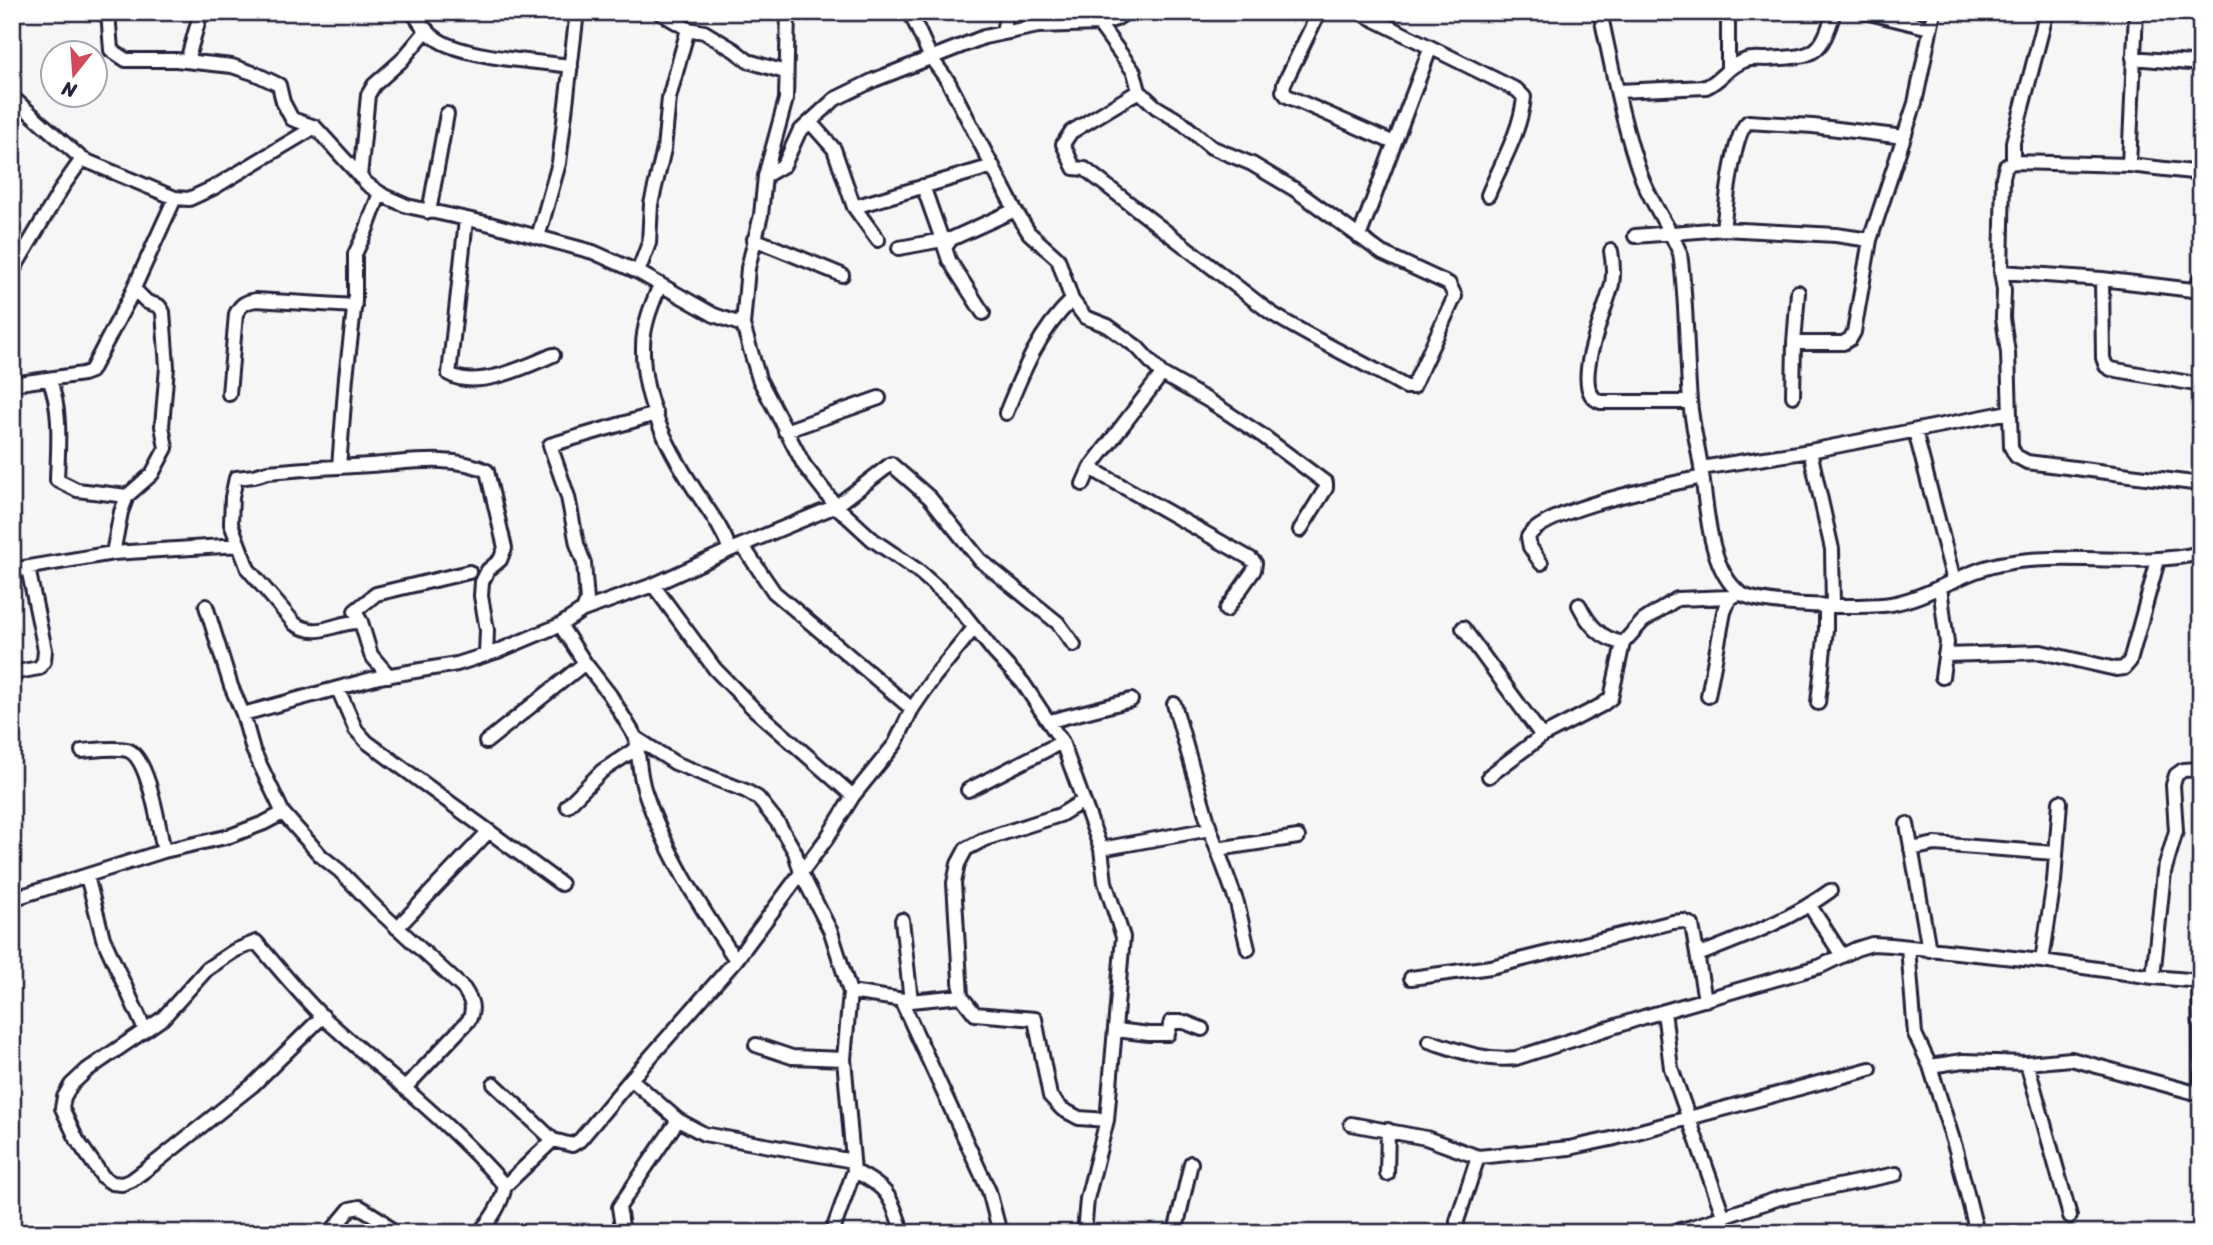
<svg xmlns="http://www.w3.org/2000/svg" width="2213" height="1245" font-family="Sriracha,sans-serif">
<rect width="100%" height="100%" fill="#f6f6f7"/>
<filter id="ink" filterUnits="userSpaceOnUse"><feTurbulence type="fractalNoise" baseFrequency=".0143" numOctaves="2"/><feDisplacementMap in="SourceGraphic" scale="14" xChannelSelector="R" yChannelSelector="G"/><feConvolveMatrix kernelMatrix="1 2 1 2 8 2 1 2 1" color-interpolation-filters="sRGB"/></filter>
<g filter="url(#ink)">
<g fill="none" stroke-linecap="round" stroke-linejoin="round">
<!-- minor casing -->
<g stroke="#22223b" stroke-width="18">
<path id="minor" d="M108 12 111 50 126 60H176L232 66 256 74 279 85 283 102 292 119 315 127 367 184 384 196 407 206 490 224 593 252 638 272 714 315 743 325
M413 12C421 26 433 39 448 45 483 59 534 61 571 66
M659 12 688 29 704 32 734 50 748 61 785 72
M910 12 931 58 948 81 1015 210 1029 233 1058 259 1072 300 1085 317 1108 326 1137 347 1162 374 1211 402 1263 436 1326 483V488L1300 530
M1319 12 1284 84 1283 91 1287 96 1394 143
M1359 12 1517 90 1524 97C1521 131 1501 164 1488 195
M1600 12C1612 66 1622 124 1641 176 1651 203 1669 226 1680 253 1687 302 1686 352 1690 401 1692 426 1699 450 1702 474 1707 509 1709 569 1740 593 1759 607 1865 608 1891 604 1932 597 1965 569 2006 563 2070 552 2136 568 2201 553
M1728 12V67
M1865 12 1930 28
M1099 24 1134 72 1139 91 1156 107 1181 122 1211 147 1252 164 1294 189 1382 253 1449 284 1455 296 1413 387H1406C1361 361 1314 340 1271 313L1085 169 1074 168 1063 144 1071 132 1139 91
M1003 32 1007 12
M2133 58 2201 64
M187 61 201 12
M1618 91 1706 87C1722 80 1728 65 1746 60 1752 58 1760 59 1767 59 1813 56 1820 58 1834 12
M12 97 82 159 63 186 12 272
M810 122 834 149 854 207 878 240
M82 159 175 198 189 199 213 188 315 127
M2013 162V142L2046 15
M2129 165 2136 12
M2201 173 2129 165 2013 162 2006 166 2003 177 2001 272 2004 290 2003 318 2008 353 2011 447 2016 456 2027 462 2201 484
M765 176 786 99 788 12
M360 177 368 95 374 85 401 61 427 30
M923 186 945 248
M854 207 993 166
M429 212 447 114
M466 220 449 374C477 390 525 367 553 355
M1723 229C1726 207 1733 133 1748 122L1813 126 1904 137
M1635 236 1723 229 1836 235 1870 240
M538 237 559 163 577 12
M1359 237 1430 49
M754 239 842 275
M899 248 948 239
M1611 251C1613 262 1614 273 1612 284 1607 308 1567 392 1601 402H1690
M638 272 649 243 651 204 664 149 669 98 688 29
M2001 272 2102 279 2201 291
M2102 279 2103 358 2106 366 2111 369 2201 385
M660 285C652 304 643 325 643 347 642 399 667 447 695 490 708 510 722 527 730 550
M2195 291 2201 277
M1798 292 1794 343H1843L1850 339 1854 332 1870 240 1915 103 1934 12
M983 313 949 260 945 248 951 239 1015 210
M49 379C62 409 58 447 57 480L77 490 127 496
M12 384 83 374 91 371 129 299 175 198
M229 394 236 314C241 304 245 302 256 300L355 306
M1793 396 1794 343
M1006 413C1023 371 1039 331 1072 300
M785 431 879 398
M1915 431 1954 581
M1810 451 1832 549 1833 606
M339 467 346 377 355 301V254L365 233 380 193
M1090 468 1251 559 1255 563 1254 570 1226 610
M1701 468 1810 451 2009 412
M1083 484 1090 468 1162 374
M742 545 774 592 912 709
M113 553 121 512 127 496 152 474 166 448 162 426 167 367 163 312 159 306 147 302 134 289
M1541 563 1530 547 1528 537C1544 509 1668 485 1702 477
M12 570 113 553 239 545
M653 585 715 669 754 709 853 796
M1940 587 1947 643 1942 677
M1579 605C1589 625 1601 639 1623 643
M206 606 231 686 243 714 253 750 283 813 321 856 340 871 376 908 464 989C471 1000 475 1007 469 1020L405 1088
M583 610 587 601 584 563 577 544 568 497 550 445 656 414
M361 622 355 611 376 594 469 572
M560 625 585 663 610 695 636 738 675 763 746 791 758 798 778 823 795 852 801 873 831 932 850 992 844 1059 854 1171 832 1233
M1463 628 1542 736
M1945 655 2041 652 2116 669 2124 668 2130 661 2158 560
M12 673 39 668 44 661 45 650 28 568
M389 676 371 655 361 622C336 620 321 640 295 624L248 569 231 524 232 497 236 478 254 476 268 472C302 469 336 467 370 465 406 463 453 454 487 471L505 548 500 560 488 570 482 582 481 596 487 630 486 655
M338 689 356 730 367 742 561 884
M1708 696 1724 612 1730 597 1737 595
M1818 703 1826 629V606
M1174 704 1210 829 1237 903 1248 949
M243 714 379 677 457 664 498 651 560 625 583 610 653 585 730 550 836 506 891 464 930 498 980 560 1058 623 1074 645
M1050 721 1131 700
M636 738C639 756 639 775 645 792 665 852 701 908 736 960
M486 742 585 663
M82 751C96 750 113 747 127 750 149 756 159 829 164 851
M1489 776 1542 736 1602 705 1611 698 1623 643 1643 621 1677 599 1730 597
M968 790 1062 742
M1083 801 1060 815 985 839 966 849 958 864 954 883 961 996 975 1014 1035 1019 1050 1096 1062 1109 1079 1118 1107 1120
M567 806 602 771 637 748
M1907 824 1929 950
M1101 849 1210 829
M1217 849 1298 837
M1911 849 1935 844 2055 853
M87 876 103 938 145 1030
M12 899 164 851 230 836 264 823 283 813
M1810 906 1841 954
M902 920 911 1001
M397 928 488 832
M1908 947 1915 1034 1930 1066 1956 1150 1977 1233
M1698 955C1744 937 1790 920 1830 891
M2042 961 2054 881 2060 802
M2153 977 2164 872 2176 831 2173 785 2176 775 2183 770 2201 769
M1411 978 1491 967 1673 922 1683 921 1692 925 1705 1000
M850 992 911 1001 961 996
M901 1000 989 1191 1000 1233
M1664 1011 1671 1068 1723 1215
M323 1016 253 1085 155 1163 132 1180 122 1184 112 1183 103 1177 77 1140 62 1108 64 1097 71 1085 87 1070 163 1018 207 969 234 951 256 942C278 967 300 995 324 1018 385 1073 451 1123 505 1186 501 1205 492 1218 479 1233
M1116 1030 1149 1034H1168L1171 1022H1184L1202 1029
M1429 1041C1457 1050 1486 1062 1516 1058L1644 1017 1821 966 1856 949 1872 944 1891 945 2042 961 2153 977 2201 981
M756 1045 792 1057 844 1059
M2027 1063 2070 1216
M1930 1066 1963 1061 2027 1063 2071 1059 2192 1092 2198 1090 2201 1082 2199 981
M631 1079 678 1120 704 1134 853 1161
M494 1084 553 1140 572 1145 580 1140 631 1079 736 960 827 838 853 796 895 744 912 709 934 677 974 628
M1351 1124 1426 1138 1478 1157 1569 1148 1611 1139 1870 1069
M854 1171C890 1189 890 1196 903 1233
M1387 1174 1388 1130
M505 1186 553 1140
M330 1233 350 1209 360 1207 381 1220 393 1233
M623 1233 619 1207 678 1120
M1084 1233 1087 1199 1107 1120 1123 937 1105 882 1101 849 1062 742 1023 683 995 653 954 602 917 570 873 540 836 506 804 465 759 379 743 325 748 268 761 215 765 176 784 165 799 132 835 99 874 80 984 37 1038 26 1099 24 1116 19 1127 12
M1175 1233 1191 1163
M1457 1233V1221L1478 1157
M1668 1233 1692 1227 1780 1198 1896 1174"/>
</g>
<!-- minor -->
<use href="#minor" stroke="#fff" stroke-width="12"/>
</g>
</g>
<!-- margin -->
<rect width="2213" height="1245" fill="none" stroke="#fff" stroke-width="42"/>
<rect x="21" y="21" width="2171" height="1203" fill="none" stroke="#22223b" stroke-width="2.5" filter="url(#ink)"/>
<!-- north arrow -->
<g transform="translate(74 74) rotate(197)"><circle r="33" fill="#ffffff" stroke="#a7a7b1" stroke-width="2"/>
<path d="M0-5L12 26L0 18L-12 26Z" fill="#d1495b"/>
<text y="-10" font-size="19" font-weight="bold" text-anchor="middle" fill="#22223b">N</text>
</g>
</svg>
